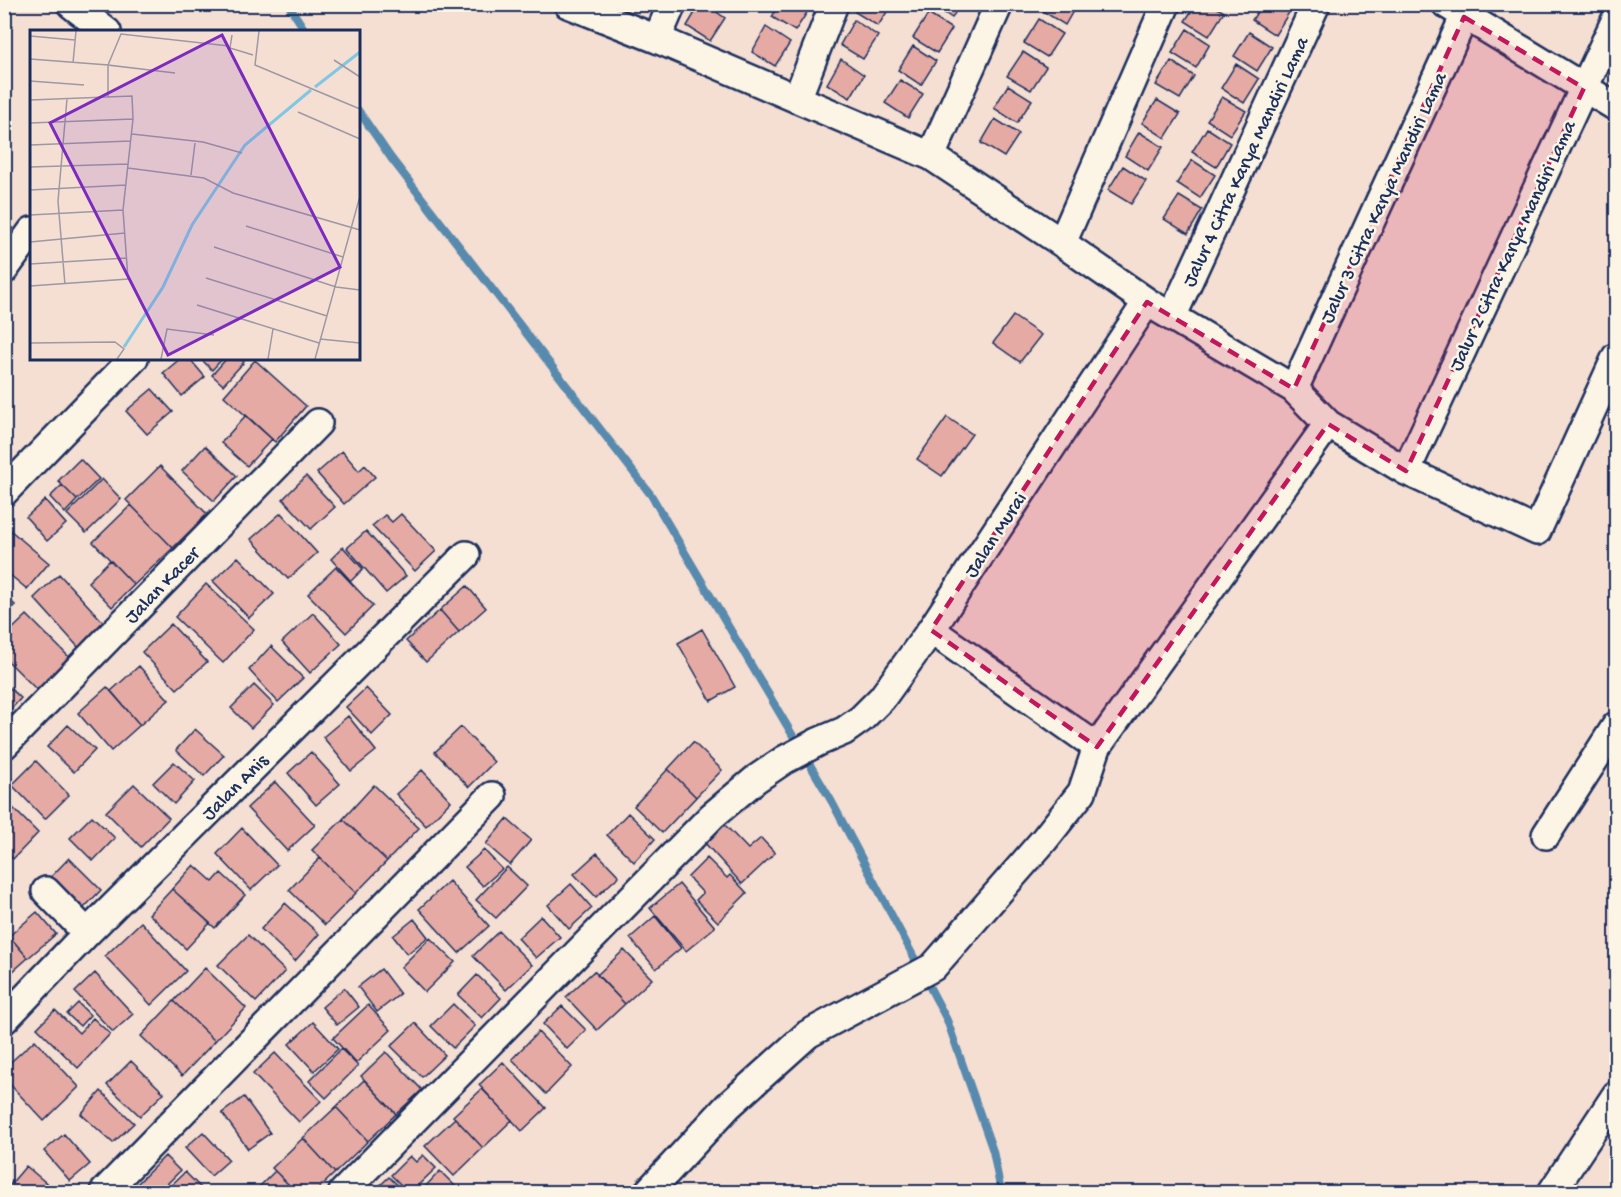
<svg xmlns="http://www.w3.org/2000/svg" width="1621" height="1197" font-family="'Gochi Hand',sans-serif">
<rect width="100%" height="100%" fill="#f5ded2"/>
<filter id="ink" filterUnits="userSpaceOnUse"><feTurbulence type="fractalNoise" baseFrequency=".0167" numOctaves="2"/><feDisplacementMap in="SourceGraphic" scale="12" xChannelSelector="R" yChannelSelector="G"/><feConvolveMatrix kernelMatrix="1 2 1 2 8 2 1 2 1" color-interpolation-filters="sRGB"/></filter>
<g filter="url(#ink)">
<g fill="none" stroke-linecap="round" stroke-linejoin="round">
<!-- stream -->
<path stroke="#598aae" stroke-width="8" d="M288 4 306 32
M358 110 391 158 651 495 832 802 947 1020 993 1151 1001 1192"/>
</g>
<!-- building -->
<path fill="#e5aaa4" stroke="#1b2f5e" stroke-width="1.5" d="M700 4H705L725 18 710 41 687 26Z
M779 4H805L810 8 795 31 772 17Z
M859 4H892L878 26 855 12Z
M931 4H960L952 18Z
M1045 4H1077L1065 25 1041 10Z
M1196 4H1211L1224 12 1209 36 1185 21Z
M1262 4H1280L1290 11 1275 35 1252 20Z
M928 14 952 29 937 53 913 38Z
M1039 19 1062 34 1047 57 1024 43Z
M854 20 878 36 863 59 840 45Z
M766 27 790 43 775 66 752 52Z
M1187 29 1210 44 1196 68 1172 53Z
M1249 32 1272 47 1257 71 1234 56Z
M913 46 936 61 921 85 898 70Z
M1023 52 1046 67 1031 90 1007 76Z
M841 59 864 75 850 98 827 84Z
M1171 61 1194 76 1180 99 1156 85Z
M1236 64 1259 79 1244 103 1221 88Z
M900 80 923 94 908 118 885 103Z
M1008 85 1032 100 1017 123 994 108Z
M1222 97 1246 111 1230 135 1207 120Z
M1157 100 1180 114 1165 138 1142 123Z
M995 119 1019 134 1004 157 981 143Z
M1207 128 1230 143 1216 167 1192 152Z
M1139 132 1163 147 1148 171 1125 156Z
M1192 160 1215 175 1200 198 1177 183Z
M1123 166 1146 181 1131 204 1108 190Z
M1179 196 1202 210 1188 234 1164 219Z
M1013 316 1041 335 1020 362 993 343Z
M181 358H189L205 377 182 396 163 373Z
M200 358H223L212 370Z
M227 358H240L244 362 223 385 212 375Z
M255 360 306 406 275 442 224 396Z
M152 389 173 412 147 434 126 411Z
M246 415 272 439 247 466 221 443Z
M947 417 972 434 942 476 917 459Z
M205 446 237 476 214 501 182 471Z
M342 451 359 471 365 465 375 477 344 504 317 473Z
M80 459 99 479 77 500 58 481Z
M160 466 207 514 173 548 126 500Z
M306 476 335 507 311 529 283 499Z
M102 479 121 499 86 533 67 514Z
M62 485 77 500 65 513 50 497Z
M45 500 66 524 47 541 26 517Z
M131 505 173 548 134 585 93 542Z
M281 513 317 553 288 579 251 539Z
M401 514 436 551 415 571 372 526 385 515 392 522Z
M10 530 49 563 27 589 4 570V536Z
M366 531 406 576 386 593 347 548Z
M343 547 363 569 351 581 331 559Z
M238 557 274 594 249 618 213 581Z
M110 560 134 585 112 607 88 582Z
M336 567 373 606 346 633 308 594Z
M59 574 105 624 79 648 34 598Z
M206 584 254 629 223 663 175 617Z
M467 586 486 608 459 632 440 610Z
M4 595 15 605 4 615Z
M440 610 459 632 426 662 406 641Z
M313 613 341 644 310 673 282 642Z
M27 615 73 661 41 694 4 657V637Z
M171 624 207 662 177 689 142 652Z
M702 629 735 687 711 701 678 643Z
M271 646 303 678 278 702 249 670Z
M139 666 169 700 140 725 111 691Z
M4 683 21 698 4 717Z
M254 685 274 705 251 728 231 708Z
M107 687 140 725 111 751 78 713Z
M366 688 392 715 372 735 346 707Z
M348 716 376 751 351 771 323 737Z
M68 725 95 750 74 772 47 747Z
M461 727 494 762 469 787 435 752Z
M195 729 224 755 204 776 176 750Z
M693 742 722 770 696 797 668 769Z
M311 752 340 784 316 805 288 773Z
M36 761 69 795 45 819 12 785Z
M174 762 195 781 174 804 153 783Z
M668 769 696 797 662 833 634 806Z
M422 770 451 801 426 826 396 794Z
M275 782 315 825 287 851 247 808Z
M134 784 169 818 141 847 106 812Z
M374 785 419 828 387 861 343 819Z
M4 799 38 833 13 859 4 850Z
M628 813 655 839 634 862 607 835Z
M92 816 115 838 93 861 70 838Z
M343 819 387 861 356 893 312 850Z
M507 819 531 840 510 865 486 844Z
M724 824 748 849 761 838 775 853 742 884 704 842Z
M242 828 277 865 251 890 217 854Z
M484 850 502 869 483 886 465 867Z
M597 853 619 876 596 897 574 874Z
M69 858 101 890 81 911 48 880Z
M320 858 356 893 325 925 289 890Z
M707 858 727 878 730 875 747 893 718 922 696 900 703 893 688 877Z
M194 865 213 882 221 873 245 895 215 928 172 889Z
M507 867 527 886 496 918 476 900Z
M449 881 489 926 459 953 419 909Z
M571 884 592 908 569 929 548 905Z
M679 884 715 927 686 951 650 908Z
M172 889 210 923 186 949 149 914Z
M285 903 319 934 295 961 261 929Z
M37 912 56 934 28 958 9 936Z
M541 916 560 937 536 958 518 938Z
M655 916 681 948 656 969 630 938Z
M414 919 428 937 407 954 393 936Z
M141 922 186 971 151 1005 105 956Z
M4 930 28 958 4 979Z
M499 931 532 965 506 990 473 956Z
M248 935 285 971 256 1002 218 965Z
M430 938 455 962 425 992 401 967Z
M624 950 652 979 625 1004 597 975Z
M205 968 246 1008 215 1041 174 1001Z
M381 969 400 994 377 1012 358 987Z
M594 971 625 1004 597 1030 566 997Z
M95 973 133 1014 113 1032 75 992Z
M477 975 501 998 482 1018 458 995Z
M344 988 359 1007 337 1025 322 1007Z
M174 1001 215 1041 182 1076 141 1036Z
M78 1003 90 1015 80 1026 67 1014Z
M453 1004 475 1026 453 1048 431 1026Z
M368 1005 391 1030 356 1063 333 1038Z
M562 1006 586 1030 567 1049 543 1024Z
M55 1010 79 1033 93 1018 110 1034 78 1068 37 1028Z
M313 1022 338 1049 314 1071 289 1044Z
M415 1023 445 1055 422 1077 391 1046Z
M538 1032 572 1067 546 1094 512 1059Z
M35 1040 79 1087 44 1121 4 1078V1068Z
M341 1049 358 1066 326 1098 309 1081Z
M386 1052 422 1090 396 1114 361 1076Z
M275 1053 321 1101 299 1122 253 1074Z
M131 1061 164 1093 140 1116 107 1085Z
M503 1062 546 1108 522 1131 479 1085Z
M364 1080 396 1114 368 1141 336 1107Z
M482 1089 512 1120 483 1148 453 1116Z
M101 1091 134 1123 113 1143 81 1114Z
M244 1097 270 1133 248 1149 222 1113Z
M336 1107 368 1141 335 1173 303 1138Z
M455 1118 483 1148 454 1176 425 1146Z
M203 1132 229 1160 211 1176 185 1148Z
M64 1134 90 1164 70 1181 44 1151Z
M303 1138 335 1173 315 1192H296L272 1168Z
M423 1155 436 1168 411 1192H408L391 1175 410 1156 416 1162Z
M165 1156 180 1171 159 1192H135L132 1189Z
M26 1166 57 1192H4Z
M275 1171 296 1192H254Z
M440 1171 455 1186 449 1192H420Z
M185 1172 205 1192H164Z
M389 1177 405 1192H373Z"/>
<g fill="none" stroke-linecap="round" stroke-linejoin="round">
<!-- minor casing -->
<g stroke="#1b2f5e" stroke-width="32">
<path id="minor" d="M71 4 107 32
M568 4 657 39 931 156 1062 243 1147 302 1294 389 1328 424 1406 471 1537 531 1616 357
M1446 4 1616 107
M657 39 672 4
M797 99 834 4
M931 156 999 4
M1062 243 1166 4
M4 270 32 231
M1172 317 1316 4
M1294 389 1470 4
M1406 471 1616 19
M4 492 134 358
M931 630 1097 747
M4 745 318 423
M1546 835 1616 726
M46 891 87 933
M4 1020 87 933 466 555
M104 1192 492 796
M343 1192 712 816 756 779 784 760 818 742 844 731 861 719 882 698 931 630 1147 302
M648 1192 728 1106 808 1034 933 967 1044 840 1082 792 1097 747 1328 424
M1552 1192 1616 1095"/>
</g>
<!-- minor -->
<use href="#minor" stroke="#fcf5e5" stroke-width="27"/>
</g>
</g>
<!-- marked area -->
<path fill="#c2185b" fill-opacity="0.2" stroke="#c2185b" stroke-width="4.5" stroke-dasharray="12 8" stroke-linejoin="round" d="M1464 17 1584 88 1406 471 1328 424 1097 747 931 630 1147 302 1294 389Z"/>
<g text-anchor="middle" stroke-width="5" stroke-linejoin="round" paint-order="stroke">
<!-- street labels -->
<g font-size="20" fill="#1b2f5e" stroke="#fcf5e5">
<text transform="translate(1244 161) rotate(-65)" y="7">Jalur 4 Citra Karya Mandiri Lama</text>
<text transform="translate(1382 197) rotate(-65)" y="7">Jalur 3 Citra Karya Mandiri Lama</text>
<text transform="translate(1511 245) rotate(-65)" y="7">Jalur 2 Citra Karya Mandiri Lama</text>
<text transform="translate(994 534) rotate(-57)" y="7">Jalan Murai</text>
<text transform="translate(161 584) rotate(-46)" y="7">Jalan Kacer</text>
<text transform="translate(234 786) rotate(-45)" y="7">Jalan Anis</text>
</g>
</g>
<!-- overview -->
<g transform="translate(30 30)">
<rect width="330" height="330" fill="#f5ded2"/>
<path fill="none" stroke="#83c6e4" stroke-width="3" d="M285 57 330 22M94 317 133 257 162 195 215 115 281 60"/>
<path fill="none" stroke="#9e98a4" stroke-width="1.5" d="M229 1 225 35 330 79M202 5 200 18 223 25M0 6 45 10M0 29 78 35V67M304 30 330 47M43 33 46 1M145 43 78 35 91 4 199 16M0 51 54 55M0 70 102 66 103 89 93 180 98 249 0 256M268 82 330 109M0 93 103 89M102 104 173 112 212 123M0 115 100 111M0 137 98 134M98 138 174 148 203 163 330 200M161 145 165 113M0 160 96 155M0 185 93 180M216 196 313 227M0 212 95 203M184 217 306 257 330 260M0 234 96 228M176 248 297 286M35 255 28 171 37 69M167 275 289 313M290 309 330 313M0 313 85 312 94 319 87 329M131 329 137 299 184 305M238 329 243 299M285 329 330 166"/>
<path fill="#7b2cbf" fill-opacity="0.15" stroke="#7b2cbf" stroke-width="3" d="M192 5 310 237 138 325 20 93Z"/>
<rect width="330" height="330" fill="none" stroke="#1b2f5e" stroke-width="3"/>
</g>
<!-- margin -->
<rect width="1621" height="1197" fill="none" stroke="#fcf5e5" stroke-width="24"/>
<rect x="12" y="12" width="1597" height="1173" fill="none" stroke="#1b2f5e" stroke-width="2" filter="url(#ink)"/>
</svg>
